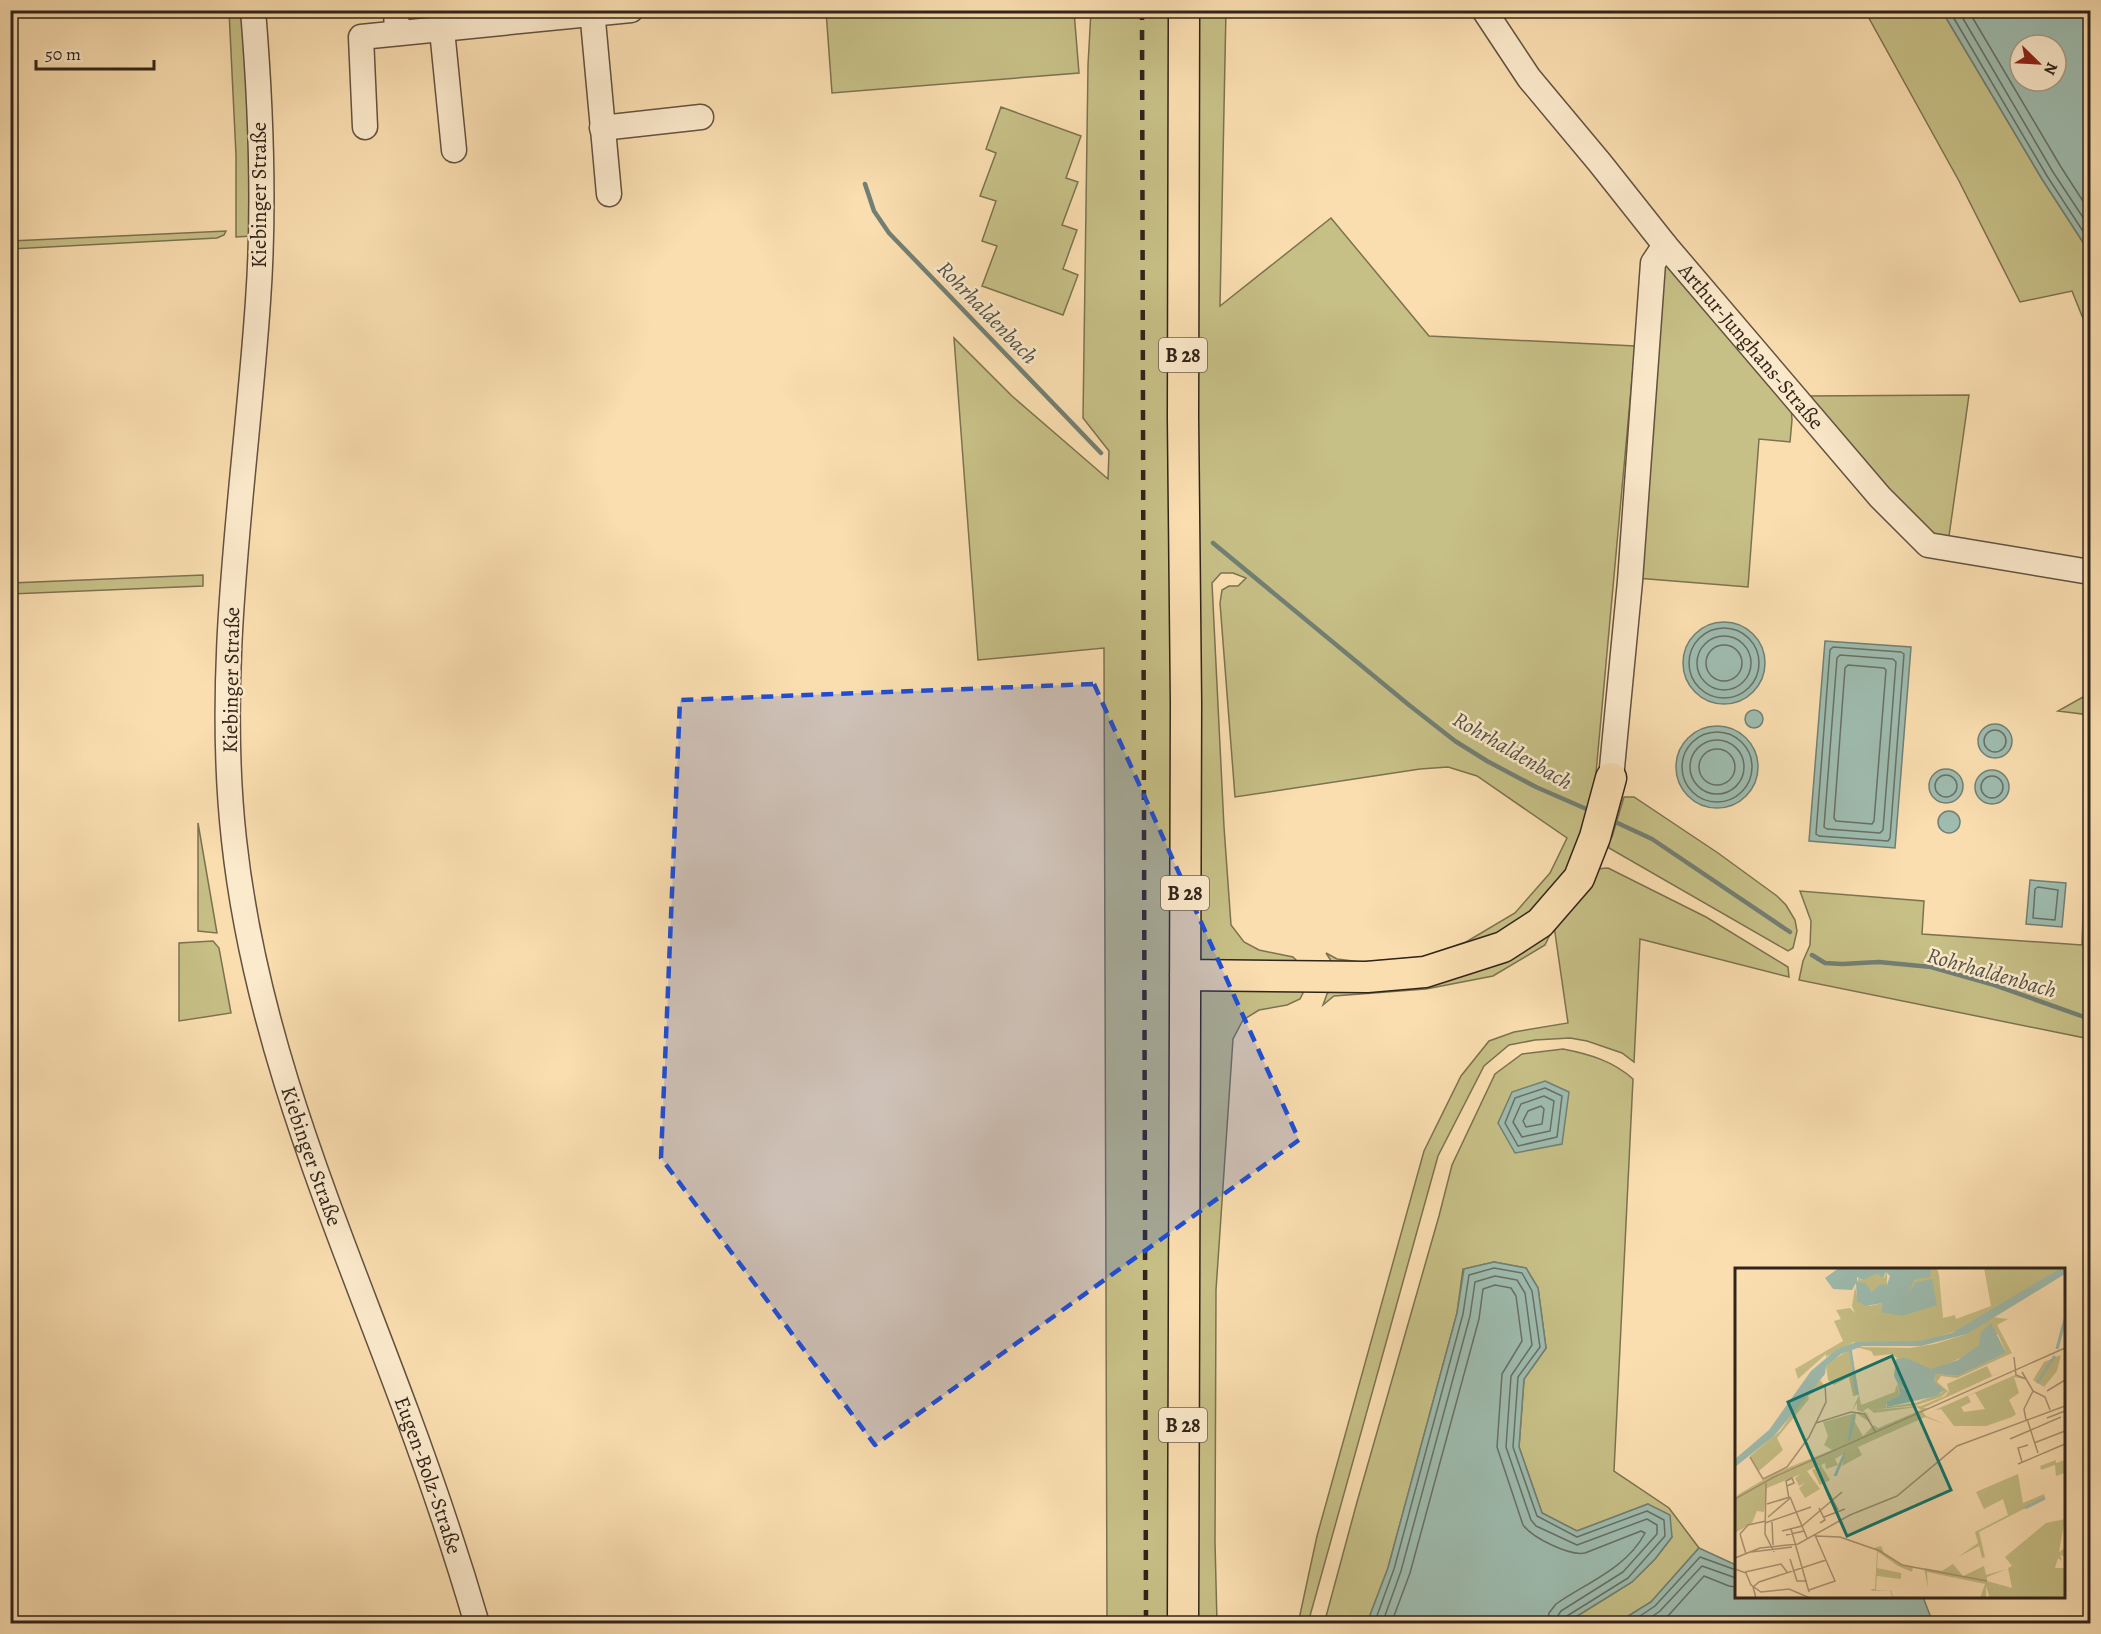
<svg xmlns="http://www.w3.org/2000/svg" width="2101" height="1634" font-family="Alegreya,serif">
<rect width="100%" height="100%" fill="#fadeb0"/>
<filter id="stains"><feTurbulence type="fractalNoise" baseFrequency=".00333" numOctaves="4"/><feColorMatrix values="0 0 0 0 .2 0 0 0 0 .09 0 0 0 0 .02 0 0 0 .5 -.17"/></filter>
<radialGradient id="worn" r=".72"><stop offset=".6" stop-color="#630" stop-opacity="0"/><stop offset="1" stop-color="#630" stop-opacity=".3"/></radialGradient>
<!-- green -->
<path fill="#c6bf86" stroke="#7c7250" stroke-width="1.5" d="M1226 10 1220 306 1331 218 1429 336 1635 346 1594 795 1583 844 1561 883 1521 922 1440 960 1333 964 1326 953 1337 959 1361 962 1422 957 1466 942 1515 913 1550 873 1567 838 1477 776 1448 767 1420 769 1235 797 1220 603 1222 590 1229 586H1238L1246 578 1233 573H1221L1212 583 1224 827 1231 925 1244 942 1259 950 1293 957 1299 963 1303 993 1300 999 1287 1005 1259 1010 1243 1020 1233 1039 1216 1290 1215 1542 1217 1623H1107L1104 648 978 660 954 338 1012 396 1108 479 1109 451 1083 418 1088 65 1091 11Z
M229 11H244L248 61 252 236 236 237V155Z
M826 11H1074L1079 73 832 93Z
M1865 11H1942L2042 179 2090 253V336L2072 291 2020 302 1959 181Z
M1001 107 1081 136 1066 178 1078 182 1062 225 1077 230 1063 269 1078 275 1063 315 982 286 997 246 982 241 996 201 980 196 996 153 986 149Z
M226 231 224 235 217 238 11 249V241Z
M1672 264 1791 405 1792 420 1790 442 1759 439 1748 587 1636 578 1664 266Z
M1969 395 1949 536 1928 534 1803 396Z
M203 575V586L11 594V583Z
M2090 693V1039L1799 980 1803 961 1810 945 1811 921 1800 891 1924 901 1922 934 2082 945 2090 715 2058 711Z
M1624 797H1634L1718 853 1777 896 1786 905 1795 920 1797 931 1793 948 1788 951 1609 848 1608 840 1612 837Z
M198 823 217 933 198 931Z
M1608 868 1706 917 1788 967 1789 977 1640 939 1634 1062 1622 1053 1587 1041 1570 1038 1535 1040 1509 1045 1484 1066 1438 1156 1308 1623 1298 1624 1317 1536 1424 1151 1461 1076 1489 1041 1514 1032 1568 1023 1554 926 1545 945 1493 976 1426 989 1334 996 1323 1005 1327 994 1333 988 1440 980 1595 869Z
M213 941 219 948 231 1013 179 1021V943Z
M1563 1049C1589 1054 1613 1061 1633 1079L1614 1471 1669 1508 1699 1548 1651 1602 1617 1623H1566L1632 1582 1655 1559 1672 1537 1648 1504 1577 1531 1542 1513 1519 1447 1524 1379 1546 1348 1538 1288 1526 1268 1494 1262 1463 1269 1457 1313 1388 1568 1367 1623 1324 1624 1357 1502 1439 1216 1452 1165 1495 1074 1522 1054Z"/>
<!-- water -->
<path fill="#9ebcaf" stroke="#727f74" stroke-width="1.5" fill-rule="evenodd" d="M1942 11H2090V253L2042 179ZM2020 45H2056V81H2020Z
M1683 663a41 41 0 1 1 82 0a41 41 0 1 1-82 0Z
M1825 641 1911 647 1895 848 1809 841Z
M1745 719a9 9 0 1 1 18 0a9 9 0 1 1-18 0Z
M1978 741a17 17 0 1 1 34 0a17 17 0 1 1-34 0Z
M1676 767a41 41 0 1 1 82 0a41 41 0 1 1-82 0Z
M1929 786a17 17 0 1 1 34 0a17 17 0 1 1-34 0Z
M1975 787a17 17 0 1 1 34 0a17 17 0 1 1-34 0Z
M1938 822a11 11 0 1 1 22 0a11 11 0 1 1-22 0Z
M2030 880 2066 883 2062 927 2026 924Z
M1545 1081 1569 1092 1562 1144 1515 1153 1498 1123 1512 1092Z
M1494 1262 1526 1268 1538 1288 1546 1348 1524 1379 1519 1447 1542 1513 1577 1531 1648 1504 1670 1515 1672 1537 1655 1559 1632 1582 1566 1623H1367L1388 1568 1457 1313 1464 1269Z
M1699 1548 1736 1565V1596L1923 1597 1933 1623H1617L1651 1602Z"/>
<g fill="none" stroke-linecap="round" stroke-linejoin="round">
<!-- shore -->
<path stroke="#687065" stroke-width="1.5" d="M1949 10 2047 176 2090 242
M1958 10 2053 172 2090 228
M1968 10 2061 167 2090 212
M1689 663a35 35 0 1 1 70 0a35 35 0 1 1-70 0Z
M1697 663a27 27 0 1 1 54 0a27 27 0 1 1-54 0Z
M1706 663a18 18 0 1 1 36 0a18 18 0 1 1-36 0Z
M1833 647 1901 652 1904 654 1890 838 1888 841 1819 836 1816 834 1830 650Z
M1840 655 1893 659 1896 662 1883 830 1880 833 1827 829 1824 827 1837 658Z
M1848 665 1884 668 1886 670 1874 821 1872 824 1836 821 1834 818 1845 668Z
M1984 741a11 11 0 1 1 22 0a11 11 0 1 1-22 0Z
M1682 767a35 35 0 1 1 70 0a35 35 0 1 1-70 0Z
M1690 767a27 27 0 1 1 54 0a27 27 0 1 1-54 0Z
M1699 767a18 18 0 1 1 36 0a18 18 0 1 1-36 0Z
M1935 786a11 11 0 1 1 22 0a11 11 0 1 1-22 0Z
M1981 787a11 11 0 1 1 22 0a11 11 0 1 1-22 0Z
M2038 887 2058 890 2055 920 2033 918 2035 889Z
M1545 1088 1562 1096 1557 1137 1518 1146 1505 1123 1515 1098Z
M1544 1096 1554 1101 1550 1131 1522 1137 1513 1122 1521 1104Z
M1541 1106 1544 1109 1542 1124 1526 1127 1523 1121 1528 1111Z
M1374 1624 1394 1569 1463 1314 1469 1275 1494 1268 1522 1273 1532 1291 1540 1347 1518 1377 1513 1447 1537 1516 1577 1537 1647 1511 1664 1520 1665 1536 1628 1578 1567 1616 1564 1624
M1382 1624 1401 1571 1470 1316 1475 1282 1495 1276 1517 1280 1525 1293 1532 1345 1511 1376 1506 1447 1531 1520 1536 1526 1577 1545 1647 1519 1657 1525V1534L1623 1572 1561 1611 1557 1617 1556 1624
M1391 1624 1410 1573 1479 1319 1483 1289 1495 1285 1511 1288 1516 1296 1522 1341 1502 1374 1497 1447 1523 1525C1533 1538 1569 1556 1585 1553L1641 1531 1645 1533C1627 1568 1586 1583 1556 1604L1549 1613 1547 1624
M1628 1624 1655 1606 1700 1557 1736 1570
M1642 1624 1660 1611 1702 1566 1736 1578
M1658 1624 1667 1617 1704 1576 1729 1586 1736 1587"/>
<!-- stream -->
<path stroke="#727f74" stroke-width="4.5" d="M865 184 874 211 889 233 1101 453
M1213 543 1409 705 1455 741 1487 761 1536 787 1591 811
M1609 819 1652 839 1790 932
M1812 955 1825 963 1842 964 1879 962 1931 967 1991 984 2090 1019"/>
<!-- minor casing -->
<g stroke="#635240" stroke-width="27">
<g id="minor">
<path id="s1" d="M253 10C261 107 265 204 258 301 246 480 214 660 234 840 256 1043 336 1222 406 1411 432 1481 456 1552 477 1624"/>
<path d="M396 10 397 33"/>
<path d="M592 10 609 194"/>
<path id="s2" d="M1484 10 1529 78 1600 163 1665 245 1880 497 1928 545 2090 572"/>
<path d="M442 30 454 150"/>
<path d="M365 127 361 37 631 10"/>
<path d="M602 128 701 117"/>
<path d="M1611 778 1630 581 1653 263 1665 245"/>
</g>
</g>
<!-- major casing -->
<g stroke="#31241b" stroke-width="33">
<path id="major" d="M1185 975 1367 977 1425 972 1503 947 1540 923 1579 878 1595 837 1611 778
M1183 1624 1186 703 1183 418 1184 10"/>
</g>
<!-- minor -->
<use href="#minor" stroke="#fceacc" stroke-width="24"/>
<!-- major -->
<use href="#major" stroke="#fadeb0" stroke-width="30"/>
<!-- rail -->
<path stroke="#31241b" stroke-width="4.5" stroke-dasharray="10 10" stroke-linecap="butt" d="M1142 10 1146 1624"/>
</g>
<!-- marked area -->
<path fill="#1d4ed8" fill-opacity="0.2" stroke="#1d4ed8" stroke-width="4.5" stroke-dasharray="12 8" stroke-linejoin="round" d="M1094 684 1299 1140 875 1445 661 1158 680 700Z"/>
<g text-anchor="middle" stroke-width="5" stroke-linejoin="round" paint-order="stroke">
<!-- shield labels -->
<g fill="#fceacc" stroke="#6e5f50" stroke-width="1.5">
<rect x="1159" y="338" width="48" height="34" rx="4.5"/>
<rect x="1161" y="876" width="48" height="34" rx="4.5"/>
<rect x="1159" y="1408" width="48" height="34" rx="4.5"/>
</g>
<g font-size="20" font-weight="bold" fill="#31241b">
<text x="1183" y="362">B 28</text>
<text x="1185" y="900">B 28</text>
<text x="1183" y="1432">B 28</text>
</g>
<!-- street labels -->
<g font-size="21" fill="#31241b" stroke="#fceacc">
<text transform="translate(259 195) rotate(-90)" y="7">Kiebinger Straße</text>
<text dy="7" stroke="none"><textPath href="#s2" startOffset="430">Arthur-Junghans-Straße</textPath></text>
<text transform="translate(231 680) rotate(-89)" y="7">Kiebinger Straße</text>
<text dy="7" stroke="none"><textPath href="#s1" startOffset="1158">Kiebinger Straße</textPath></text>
<text dy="7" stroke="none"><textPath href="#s1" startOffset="1498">Eugen-Bolz-Straße</textPath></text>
</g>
<!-- water labels -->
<g font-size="22" font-style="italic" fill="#525247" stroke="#fceacc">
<text transform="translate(988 312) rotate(46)" y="8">Rohrhaldenbach</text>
<text transform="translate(1513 750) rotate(30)" y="8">Rohrhaldenbach</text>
<text transform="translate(1992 972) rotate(16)" y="8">Rohrhaldenbach</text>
</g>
</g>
<!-- overview -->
<g transform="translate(1735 1268)">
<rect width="330" height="330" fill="#fadeb0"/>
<path d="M196 0H202L204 7 208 50 220 47 221 51 256 38 249 0H326L228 61 186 74H119L91 89V86L63 111 60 101 108 73 99 53 106 51 101 42 115 40 120 45 117 38 120 19 123 33 135 38 147 35 146 44 166 18ZM152 3V18L145 16 138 24 122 14 124 9 126 12 142 6 149 10ZM257 49 273 51 262 57 277 85 222 110 206 108 202 114 213 123 206 129 182 137 136 142 186 138 210 128 214 123 212 116 252 98 257 108 275 100 188 140H193L187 143 191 148 212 157 190 149 123 179 127 187 107 198 110 185 100 191 103 197 91 201 90 195 86 197 95 212 85 217 77 202 85 198 78 200 72 203 85 221 70 230 64 220 70 215 64 218 60 210 66 206 32 220 29 244 22 243 17 255 0 265V230L4 226 40 205 97 182 89 177 93 168 88 154 124 144 131 147 136 155 121 145 120 154 128 168 139 157 143 160 186 142 182 139 139 145 133 140 128 143 132 145 138 156 131 145 122 142V135L117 142 124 127 118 128 114 109 99 117 93 112 91 98 96 93 116 81 126 137 160 124 161 119 163 116 178 128 162 118 165 127 151 134V139L181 135 208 124 199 113 201 106 223 108 271 85 263 66 228 89 184 108 157 86 139 88 136 83 121 79 175 80 200 76 232 66ZM326 87 322 103 309 119 298 112 309 94ZM280 107 289 111 279 109 284 125 274 132 281 146 277 149 251 158H219L206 141 200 142ZM240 125 250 141 229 144 226 139 236 134 233 128ZM85 112 89 117 73 128 74 131 42 170 48 182 24 203 15 188 45 163 70 127ZM321 192V195L330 192V205L321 208 320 197 306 202 305 198ZM283 206 288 235 309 226 310 230 244 264 250 289 247 290 244 278 223 289 243 275 240 264 273 247 268 231 249 241 241 224ZM330 251 324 284 330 280V289L325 287 327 293 323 290 320 300H330V330H255L251 318V330H245L250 316 192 304 193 320 189 300 207 303 218 296 228 308 249 298 251 307 272 301 252 309V313L277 320 273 300 277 298 270 289 311 255ZM146 278 149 285 162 295 178 299 177 304 163 298 143 284 142 300 166 305V311L142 308 141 322H156L158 329 170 328 159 330 157 329 155 322 138 323 135 321H140L142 283 139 280Z" fill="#c6bf86" fill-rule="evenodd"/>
<path d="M104 0H196L195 9 180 11 173 26 181 14 197 11 202 37 167 48 146 44 147 35 131 38 122 33 121 15 117 22 98 21 90 10ZM151 4 155 8 152 17 145 16 137 24 130 15 122 14V9L128 12 142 6 148 10ZM326 0H330V6L232 66 186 78H128L106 86 91 98 90 106 39 168 0 199V191L34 162 76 103 101 82 121 74 184 73 217 65ZM256 55 271 85 223 108 201 106 199 113 209 122 201 128 152 139 151 134 165 127 163 118 178 127 163 116 159 108 161 91 171 90 196 101 223 92 244 77 246 64Z" fill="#9ebcaf" fill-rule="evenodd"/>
<path fill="none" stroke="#9ebcaf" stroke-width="3" d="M115 80 122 126M322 81 330 51M302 115 320 88M114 172 119 147M100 208 110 185M290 240 310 230"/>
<path fill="none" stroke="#aa9474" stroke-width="1.5" d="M279 89 281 107 291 111M287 104 298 123M298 123 310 129 315 142M312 123 330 112M116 144 130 146 141 165M312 150 330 143M292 151 303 185M291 152 289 141 298 123M81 155 116 144M275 171 326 149M299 175 330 163M15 189 28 211 52 199 74 169 91 134 90 116M287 194 283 180 293 177M283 196 330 176M31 215 30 266 39 284M94 225 103 242M55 229 72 270M0 231 39 209 330 80M32 236 55 229M84 240 90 252 85 255M33 249 54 231 51 213 57 210 59 215 52 218M89 249 110 241M37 254 38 277M30 255 76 239M56 261 74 324M47 263 67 258 107 224M5 266 13 257 31 253M5 266 11 286M51 267 69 263M81 268 105 269 145 283 167 297 252 313M16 284 57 279M0 290 25 280 63 276 115 247 162 228 222 178 330 138M55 291 62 313H72M0 301 11 305 16 317 26 324 54 321 75 330M10 304 46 296 52 304M74 322 100 313 80 267M21 330 18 319 24 314 91 292"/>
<path fill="#0f766e" fill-opacity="0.15" stroke="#0f766e" stroke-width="3" d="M157 88 216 222 112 268 53 134Z"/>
<rect width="330" height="330" fill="none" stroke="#31241b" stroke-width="3"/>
</g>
<!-- margin -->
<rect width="2101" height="1634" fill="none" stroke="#fadeb0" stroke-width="36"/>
<rect x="12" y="12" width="2077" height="1610" fill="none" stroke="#31241b" stroke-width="3"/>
<rect x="18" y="18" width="2065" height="1598" fill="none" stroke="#31241b" stroke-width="1.5"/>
<!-- north arrow -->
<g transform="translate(2038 63) rotate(114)"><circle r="28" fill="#fceacc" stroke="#ab9b85" stroke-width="1.5"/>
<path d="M0-4.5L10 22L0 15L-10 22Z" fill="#8f2418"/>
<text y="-9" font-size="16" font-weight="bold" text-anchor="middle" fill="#31241b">N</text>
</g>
<!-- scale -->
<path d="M36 60v9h118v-9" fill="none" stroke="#31241b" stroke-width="3"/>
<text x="45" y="60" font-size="18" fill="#31241b" stroke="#fceacc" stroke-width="4.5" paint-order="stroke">50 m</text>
<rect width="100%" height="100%" filter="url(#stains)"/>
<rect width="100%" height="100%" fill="url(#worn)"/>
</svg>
